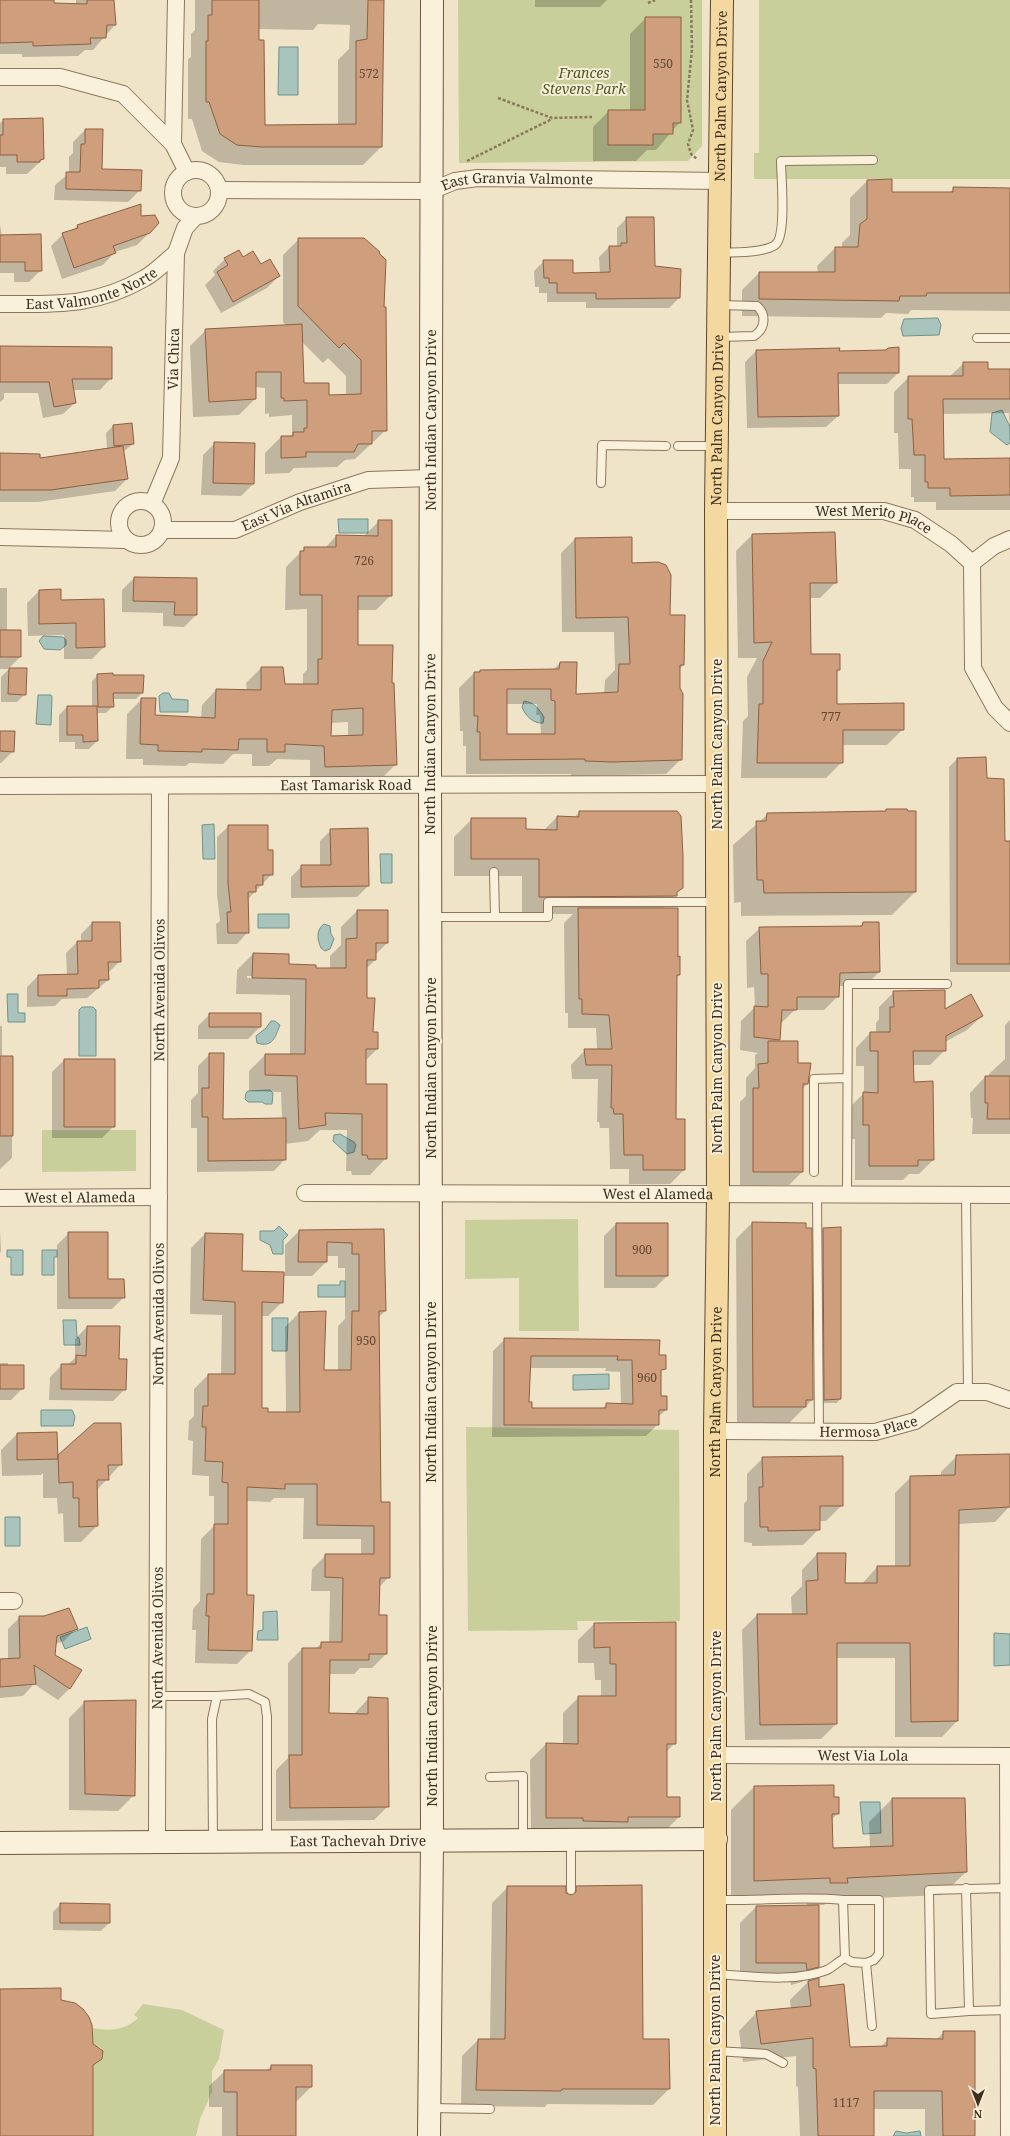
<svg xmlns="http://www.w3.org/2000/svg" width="1010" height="2136" font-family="'Noto Serif',serif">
<rect width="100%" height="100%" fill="#f0e4c8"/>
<!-- green -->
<path fill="#c9cf9b" d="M458 0H702V146L688 161 459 163Z
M759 0H1010V179H754V153H759Z
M42 1130H136V1171L42 1172Z
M578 1219 579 1331H519V1278L465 1279V1220Z
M466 1427 679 1430 680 1621H577L578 1630 468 1631Z
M143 2004 182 2010 224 2030 219 2059 212 2071V2092L200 2119 196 2136H93V2062L102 2059 103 2055 101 2048 93 2046V2028C110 2031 124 2031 138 2018L134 2015Z"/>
<!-- water -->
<path fill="#a9c4bc" stroke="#6f938a" d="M279 47H298V95H278Z
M938 318 941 325 939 335 903 336 901 328 904 319Z
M1002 410 1010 427V443L1007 445 990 432 992 413Z
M338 519H368V533H339Z
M43 636 63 637 66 640V645L60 650 44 649 39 641Z
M163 693H169L172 699 188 700V712H160L159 696Z
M38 695H51L52 697 51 725 36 724Z
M524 701C534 702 539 709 544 717L543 723C533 724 525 715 522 707Z
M214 824 215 859H203L202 825Z
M380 854H392V883H381Z
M258 914H289V928H258Z
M324 924 330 926 331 934 334 939 330 949 325 951 321 948C317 939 316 930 324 924Z
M7 994H18V1013H25V1022H8Z
M82 1007H93L96 1010V1056H79V1010Z
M271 1021H275L280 1025C275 1037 273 1048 257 1043L256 1036 266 1028Z
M270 1090 273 1093 272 1104H265L262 1102H248L245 1099 246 1093 248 1091Z
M340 1134 354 1142 356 1145 354 1152 347 1154 333 1141 334 1135Z
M279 1226 288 1235 283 1240V1254H273L270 1245 260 1240V1231H274Z
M7 1250H23V1275H11V1257H7Z
M42 1250H57V1257H54V1275H42Z
M340 1281H345V1297H318V1285H340Z
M272 1318H288L287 1351H272Z
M63 1320H76L77 1337 79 1338 80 1345H64Z
M609 1374V1389L573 1390V1375Z
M41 1410H72L75 1417 73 1426H41Z
M5 1517H20V1546H5Z
M277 1611 278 1640H257L258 1631 263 1630V1612Z
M87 1627 91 1639 65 1649 60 1637Z
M994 1633 1010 1634V1665L994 1666Z
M860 1802H880L881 1833 863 1834Z
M896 2131 906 2133 920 2131 921 2136H893Z"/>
<!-- shadow -->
<path fill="#0003" fill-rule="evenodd" d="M0 0H53V4L76 5V0H113L115 25 93 50H85L78 56 22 57V54H0Z
M195 0H383L381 147 363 165H243L219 162 202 151 192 119H188V59L191 57V34L195 30ZM318 24 350 25 349 49 338 60V125L264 126 258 29 313 30Z
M535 0H607L600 7H535Z
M646 18 680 122 656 150H647L636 161H593V127L609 111H630V34Z
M4 120 43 159 27 174H6V167H0V123Z
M85 130 101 170 140 190 128 202 54 200 55 185 69 173V157L73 153V142Z
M867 181 891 193H949L954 188H1010V311L911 310 908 314 886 313 881 318 742 316V290L759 273H818L817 266 835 248H842V243L850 235V198Z
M140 217 150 232 137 245 115 252 103 265 62 279 51 246 63 234 72 231 78 225Z
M627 218 654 267 680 270 679 298 669 308H586V302H547V293H539V287H535L534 271 544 261 572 274 600 273 599 257 609 247H617V228Z
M0 225 2 236 41 270 29 282H14V273H0Z
M299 239 383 308 386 430 355 459 345 460 337 467 294 468 289 473 265 474V453L281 437H289L292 435V415L269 417V413L265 414V388L255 387V399L239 415 193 417 190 346 206 330 287 326 283 322V255ZM301 341 323 363 328 358 346 376V395L328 396 303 384Z
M242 258 279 276 267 288 221 313 205 285 215 275 213 271 225 259Z
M0 348 111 378 100 390H73L75 403 63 414 43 418 38 393H4V399L0 402Z
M756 351 838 352 898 373 887 384H837L838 416 826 427 747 428 745 362Z
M964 363 987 370H1010V437L1009 413 942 414 943 460 1010 459V510H936V502H914V497H911V469H899L898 433H894V392L909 377H949Z
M113 426 133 444 123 452 127 479 115 491 38 502H0V454L39 459 107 449 106 433Z
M215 443 254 444 253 484 241 496 201 495 203 455Z
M379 521 391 595 376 610H357V646L391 684 396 764 381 779 310 781V760L277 759 269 766H252V754H233L223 764 189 763 186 766 143 765V759H126L127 714 142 699 154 716 201 719 202 705 216 690 247 691 246 683 261 668 284 685H303V674L307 670V609L285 610 286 567 305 548H325L336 536H364ZM348 722V736L330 737V723Z
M752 535 836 582 820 598H809L810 655H839V670L836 673V705L903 729 887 745H842V762L826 778H741L743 721 748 716 747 677 757 658H738L736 551Z
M575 539 630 564 669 616H684L683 665 679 670 681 759 666 774 571 776V774H466V746H463V731H460L459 688 474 673 480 671H552L560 663 575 695 604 694 605 680 615 670 614 632H562L561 553ZM506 704H537L536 715H540L541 735H506Z
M134 578 196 579V615L184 627 163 626V613L122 612V590Z
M0 588H7V631L20 657 8 669H0Z
M39 591 60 601 104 647 92 659H64V635L28 636 27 603Z
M9 669 25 694 17 702H1V677Z
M98 675 142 693 136 699H113V706L106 713H96L97 741 89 749H75V742H59V715L67 707H92V681Z
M0 732 13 751 1 763H0Z
M957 759 986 779 1004 842H1010V972H950L949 767Z
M886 810 915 892 892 915 741 916V902L734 903 733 845 768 814 884 812Z
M579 812 682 887 664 908 677 958 679 975 676 978 675 1120 684 1170 670 1184H629V1169H610L609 1128H600L599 1122H597L598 1079H572L571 1065 585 1050H597L596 1028H568V1013H565L564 923 573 914H522V876H454V837L472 819 525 830H544L557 817 574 818Z
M229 826 267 851 272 874 247 900 248 932 237 944H217L216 924 220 921 217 895V837Z
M331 830 368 886 357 897 291 898V877L302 866H320V841Z
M357 911 387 943 375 955V960L366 969V999L372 1033 377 1049 365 1061V1085L386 1158 370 1175H352L351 1171H346L347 1130H320L308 1141 285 1144V1159L274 1171 197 1172V1128H191V1100L198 1093V1066L210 1054 222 1120 282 1119 281 1092 249 1091V1071L265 1055H290V995L236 994 237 970 253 954 288 965 330 969V956L341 945V927ZM247 976 273 977V979L247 978Z
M92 923 120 961 109 972 108 980 87 998 62 999 55 1006 27 1007V987L38 976H67L66 953 77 942H81V934Z
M863 923 879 972 865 986H838V996L824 1010H795L780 1024 779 1040 777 1042 797 1064 808 1083 802 1089V1172L789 1185H740V1102L746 1096V1078L755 1068V1055L758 1053 740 1050 741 1021 755 1007 754 987 747 988 746 941 760 928 859 927Z
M894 992 944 1011 982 1016 967 1030 945 1042V1050L930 1065H912L913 1083 933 1160 919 1174H909L903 1180H855V1139H849V1108L864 1093V1066H856V1048L870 1033H876V1023L879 1019V1007Z
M210 1014H260V1027L248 1039H198V1026Z
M1010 1020V1134H972L973 1118H971L970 1093 985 1077H989V1074L1005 1059V1025Z
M0 1026H2V1057H12V1158L0 1169Z
M64 1060H114V1126L102 1138H52V1072Z
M752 1223 812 1400 789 1423 737 1422 736 1239Z
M616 1224 667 1276 655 1288H604V1236Z
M823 1229 840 1399 837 1403H821L820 1233Z
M383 1230 385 1311 378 1318 380 1503 389 1577 379 1587 378 1616 386 1654 372 1668H360L354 1674H329L328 1714H354L369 1698 388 1806 374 1820 276 1821V1770L288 1758V1663L302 1649H315L322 1643H329L330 1591H311L312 1569 326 1555H361V1539H303L304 1498H274L270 1502 246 1501V1596L251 1650 237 1664 195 1663 196 1630H192L193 1609 200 1601 201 1539 214 1526V1496H209V1476L192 1475 193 1441 188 1440 189 1421 194 1416V1389L208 1375H221L222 1315 190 1314 191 1248 205 1234 241 1272 285 1273V1245L299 1231ZM326 1256H338V1268H345V1319L338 1326V1371H323L325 1312 299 1313 285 1327 286 1413H267L260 1409 261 1316H268L282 1302 283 1276H312L326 1262Z
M0 1231 1 1251 0 1253Z
M69 1233 107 1280 124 1297 112 1309H57V1245Z
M87 1327 118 1360 125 1389 113 1401 49 1400 50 1377 62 1365H67L75 1358V1339Z
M505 1339 658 1356 665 1368 660 1372V1397L666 1410 658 1417V1424L646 1436 492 1437 493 1351ZM529 1368H606L605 1371 620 1372 621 1404H607L602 1409H531L528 1403Z
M0 1363H8V1366L23 1388 11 1400H0Z
M94 1424 121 1464 96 1491 97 1526 81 1542H64L63 1513 58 1514 57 1498H43V1473L41 1475 2 1476 1 1450 17 1434 56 1433 57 1458Z
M1010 1455V1506L995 1522 958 1524 957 1721 942 1737H895V1658H836V1724L821 1739 745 1740 742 1630 757 1615H792L791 1597 802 1586V1570L817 1554 844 1584H862L877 1567H895V1493L911 1477H941V1472L957 1456Z
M763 1458 842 1505 826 1521H819V1529L803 1545 752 1546V1543L744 1542V1504L747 1500V1474Z
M20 1617 76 1629 64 1641 55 1644 54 1655 70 1688 58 1700 34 1684 23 1696 0 1698V1660L8 1659V1629Z
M675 1623V1743L666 1752V1798L679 1817 663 1833 531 1834 530 1760 546 1744 563 1745V1713L579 1697H601V1680H595L594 1663H578V1640L594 1624Z
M85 1702 134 1795 118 1811 69 1810V1718Z
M754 1787 833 1798 838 1813 831 1820 832 1849 870 1847 869 1822 892 1799 966 1872 942 1895 829 1900 824 1905H818V1966L802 1982 791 1985 790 1978 740 1979V1923L756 1907H807V1901L731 1904V1810Z
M508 1887 568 1895 577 1887 642 2040 669 2089 653 2105 547 2104 545 2107 461 2106 462 2056 478 2040H490L492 1903Z
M61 1904 109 1923 101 1931 53 1930V1912Z
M808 1982 818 1988 849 2048H880L888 2039 936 2040 944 2032 974 2136H925V2109H873V2136H800L798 2087 796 2086V2056L743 2062 739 2031 757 2012 791 2009 790 2000Z
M271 2066 311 2087 295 2103V2136H222V2107H209V2086L225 2071H266Z"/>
<!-- building -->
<path fill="#cf9f7d" stroke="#8d5f41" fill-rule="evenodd" d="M0 0H54V3L87 4V0H114L116 25H107L106 38H90L91 44 33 46V42L0 43Z
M212 0H259V40H264L265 125 356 124V41L367 39 368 0H384L382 147H261L237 145 220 134 209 102H206V41H208V15H212Z
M645 17H681V123H673V134H653V145H608V110H645Z
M43 118 44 159 40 160V162H17V155H0V135H3V119Z
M85 129H103L102 169 142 170 141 191 66 189V172H80L81 144H85Z
M892 179V192H953V187L1010 188V293H927L926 296H900L899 301 759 299V272H835V247H858L860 224 867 219V180Z
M141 204V216L155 215 159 223 150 233 113 246 116 253 74 268 62 233 78 228 77 225Z
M626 217H654L655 266 681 269 680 298 596 299V293H557V283H549V278H544L543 260H573V273L610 272 609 246H621V243H627Z
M41 234 42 271H25V262H0V235Z
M298 238H364L380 252 379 253 386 260 384 307H386L387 431H372V444H358L354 452H306V457L281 458V436H293V432H304V428H307V400L284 401V398H281V372H256V399L209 402 205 329 302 324 304 383H329V395L361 394V360L344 343 339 348 298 306Z
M239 250 243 257 253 251 261 264 270 259 280 276 233 302 217 272 228 265 224 258Z
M0 346 112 347V379H72L76 403 54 407 49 382H0Z
M899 347V373H838L839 416 758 417 756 350 840 348 839 351 886 350 888 348Z
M963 362H988V369H1010V399H943L944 459 1010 458V495L950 496V488H928V482H925V455H914L912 419H908V376H963Z
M132 423 134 444 114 446 113 425Z
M214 442 255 443 254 484 213 483Z
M123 446 128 479 51 490H0V453L40 454V458Z
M378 520H392V596H358V645H393L392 683H394L397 765 325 767 324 746 285 744V752H267V739H239L238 750 202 749V752L158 751V745L140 744 141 698H156L155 715 215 718 216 689 261 690V667H283L285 684H318V659H322V595H300V551H304V547H336V535L378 536ZM363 708V735L331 736 332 710Z
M835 532 837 583H810L811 654H840V670H837V704L904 703V730H843V763H757L759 704H763V661L772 642 754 643 752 534Z
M632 537V563L658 562 666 565 671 575 670 615H685L684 665H680V688L683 694 682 760 612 762 585 761V759L480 760V732H477L478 716H474V672H480V670L559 669 560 662H577L576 694 618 692 619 664H630L628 617 576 618 575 538ZM507 689H551V700L555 701V734H507Z
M134 577 197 578V615H174L175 602 133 601Z
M61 589V600L104 599 105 647 76 648V623L39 624V590Z
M0 630H21V657H0Z
M9 668H27L26 695 8 694Z
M113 673V675H144L143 693H113L114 707H98L97 674Z
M67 706H97L98 741 83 742V735H67Z
M0 731H15L14 752 0 751Z
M986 757 987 778 1004 779 1005 841H1010V964H957V758Z
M886 809H907L908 811H916V892L764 893 763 880H757L756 821H766L767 813 886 811Z
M579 811H677L681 816 683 856V888L677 892V896L539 897V859H471V818H526V829L557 830V816L579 817Z
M228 825H268V850H273V875H263V885H256V892H248L249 933H228L227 912H231L228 883Z
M368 828 369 886 301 887V865H331L330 829Z
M578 908H678V957L680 956V975H677L676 1119H685V1170H643V1155H624L623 1114H614L613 1108H611L612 1065H586L584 1049H612L609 1015 582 1014V999H579Z
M357 910H388V943H376V960H367V998H375L373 1032H378V1049H366V1084H387V1159H368L367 1155H362V1114L325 1113 326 1125 299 1129 297 1076 265 1075V1054H305L306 979 252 978 253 953 289 954V964L316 965V968H346V939L357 938Z
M92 922H120L121 962H108L109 980H99V988L67 989V996H38V975L78 974 77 941H92Z
M863 922H879L880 972 840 973 839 997H797V1010H782L780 1040 754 1037V1006L768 1007V974H761L759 927 862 926Z
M945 990V1009L971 994 983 1016 946 1036V1051H913L914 1082 933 1081 934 1160H918V1166H869V1125H863V1092L878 1093V1051H870V1032H890V1007H894L893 991Z
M209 1013H261V1027H209Z
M768 1041H798V1063H811L808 1084H803V1172H753V1088H759L758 1064 768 1063Z
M209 1053H224L223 1119 286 1118V1160L208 1161V1117H202V1088H209Z
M0 1056H13V1136H0Z
M64 1059H115V1127H64Z
M985 1076H1010V1119H987L988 1103H985Z
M752 1222 806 1223V1228H812L813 1400H806V1407H753Z
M616 1223H668V1276H616Z
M841 1227V1399L824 1400 823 1228Z
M384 1229 386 1311H379L381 1502H390V1578H380L379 1615H387V1654H369V1660H330L329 1713 368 1714V1697L388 1698 389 1807 290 1808 289 1755H302V1648H321V1642H342L343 1578 325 1577V1554H374V1526L317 1525V1484H285V1489L247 1487V1595H254L252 1651 208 1650 209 1616H206L207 1594H214V1524H228V1483L222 1482 223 1462 205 1461 206 1427H202L203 1406H208V1374H235V1302L203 1300 205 1233 243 1234 242 1271 284 1272 283 1303 262 1302V1408H268V1412H300L299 1312 326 1311 324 1370H351L352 1311H359V1254H352V1243L327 1242V1262H298L299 1230Z
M68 1232H108V1279H124L125 1298H69Z
M87 1326H120L119 1359H127L126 1390 61 1389V1364H76V1355L86 1356Z
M504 1338 660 1340 659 1355H666V1369L661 1370V1396H667V1410H659V1425H504ZM531 1356H618L617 1360H632L633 1404 606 1403V1408H532V1402H529Z
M0 1365H24V1389H0Z
M94 1423H121L122 1465H108L109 1480H97L98 1526 79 1527V1498H73V1482L59 1483 58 1455Z
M57 1432 58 1459 17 1460V1433Z
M1010 1454V1507L959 1510 958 1721 911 1722 910 1643H837V1724L760 1725 757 1614H807L806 1581 818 1580 817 1553H846L845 1583H877V1566H910V1476L955 1475 956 1455Z
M843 1456V1506H820V1530L768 1531V1527H760L759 1487H763L762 1457Z
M69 1608 78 1629 57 1636 55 1655 82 1670 70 1689 34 1665 36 1684 0 1687V1659L20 1658 19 1616H44Z
M676 1622V1744H667V1797H680V1817H628V1822L583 1821V1818H546V1743L578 1744V1696H616V1664H610V1647L594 1648V1623Z
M136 1700 135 1796 85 1794 84 1701Z
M834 1785V1797H839V1814H832L833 1848 893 1846 892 1798H965L967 1872 847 1878 848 1883H830V1878L754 1881V1786Z
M642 1885 643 2039H669L670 2089H562L561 2091 476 2090 478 2039H505L507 1886H566V1893L571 1895 576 1892V1886Z
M60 1903 110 1904V1923H60Z
M819 1905V1967L807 1970 806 1963H756V1906Z
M819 1978V1987L844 1984 850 2047 887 2046V2038L943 2039V2031H975V2136H943L942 2091H874V2136H818L816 2069 813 2068V2038L761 2044 756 2011 811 2006 808 1981Z
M61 1988V2000L75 2003 83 2009 89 2017 92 2025 93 2044 103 2051 102 2059 93 2065V2136H0V1989Z
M271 2065H312V2087H296V2136H237V2092H224V2070H271Z"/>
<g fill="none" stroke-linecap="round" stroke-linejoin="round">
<!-- lane casing -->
<g stroke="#8d765c" stroke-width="10">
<path id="lane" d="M720 253C735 252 764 253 775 245 787 237 781 176 781 161L873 160
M719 305 757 306C767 315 765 329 754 336L719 337
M977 338H1010
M678 446H716
M601 483 602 445 666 446
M494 872 495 917
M431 917H548V902H715
M814 1172V1079L847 1078
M817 1195 819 1431
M847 1195 848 984H947
M966 1195 968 1392
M158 1696H217
M490 1777 523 1776V1838
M213 1840 212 1719 217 1696 249 1694 265 1702 267 1717V1841
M571 1841V1890
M966 1888 969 2011 931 2014 929 1890 1008 1888
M716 1900C759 1901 801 1896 843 1900
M866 1963 852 1962 845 1958 843 1900H879V1954L874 1960 866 1963 872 2026
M716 1974C751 1976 793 1983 827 1970 833 1967 839 1961 845 1958
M969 2011 1009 2010
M716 2051 766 2054 783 2063
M429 2108 490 2109"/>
</g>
<!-- street casing -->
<g stroke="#8d765c" stroke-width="18">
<g id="street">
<path d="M176 0 173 144 187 172"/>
<path d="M0 77H60L123 94 173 144"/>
<circle cx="196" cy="193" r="23"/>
<path id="s1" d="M219 190 431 191 455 181 478 178 721 181"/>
<path id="s2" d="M0 304C55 304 95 307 145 278 156 272 166 261 176 253"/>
<circle cx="141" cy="523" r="22"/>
<path id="s3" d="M152 504 171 458 176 253 185 228 196 216"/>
<path id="s4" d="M716 511H884L915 520 951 544 972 563"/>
<path id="s5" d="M162 530H235L300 502 368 480 431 478"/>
<path d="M0 537 126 540"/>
<path d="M972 563 973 668 995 708 1010 723"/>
<path d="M972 563 994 546 1010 539"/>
<path id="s6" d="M0 786 717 784"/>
<path id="s7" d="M305 1193 1010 1195"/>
<path id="s8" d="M0 1198 159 1197"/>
<path id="s9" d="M715 1431 875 1432 915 1421 957 1392H987L1010 1400"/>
<path d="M0 1601H14"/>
<path id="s10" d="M716 1755 1010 1756"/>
<path d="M1008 1756 1009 2136"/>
<path id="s11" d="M157 1841 160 786"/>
</g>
</g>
<!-- secondary casing -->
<g stroke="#6f573f" stroke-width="24">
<g id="secondary">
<path id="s12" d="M0 1843 716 1839"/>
<path id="s13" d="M429 2136 432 1842 430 767 432 0"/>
</g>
</g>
<!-- primary casing -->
<g stroke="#5b4430" stroke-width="24">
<g id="primary">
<path id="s14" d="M715 2136V1431L718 1195 716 511 722 0"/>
</g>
</g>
<!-- path -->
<path stroke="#8d765c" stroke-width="2.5" stroke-dasharray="3 2" stroke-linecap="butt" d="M691 0 692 49 687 100 693 130 688 144 691 154 697 159
M648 3 655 0
M498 98 552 118 592 117
M467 161 552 119"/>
<!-- lane -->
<use href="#lane" stroke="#faf1dc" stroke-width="8"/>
<!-- street -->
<use href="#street" stroke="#faf1dc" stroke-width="16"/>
<!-- secondary -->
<use href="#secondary" stroke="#faf1dc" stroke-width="22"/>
<!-- primary -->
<use href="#primary" stroke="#f3d9a0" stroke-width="22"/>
</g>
<g text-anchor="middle" stroke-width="4" stroke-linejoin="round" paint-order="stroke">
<!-- number labels -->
<g font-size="12" fill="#624a37">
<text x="663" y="68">550</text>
<text x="369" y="78">572</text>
<text x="364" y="565">726</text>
<text x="831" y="721">777</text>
<text x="642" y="1254">900</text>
<text x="366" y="1345">950</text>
<text x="647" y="1382">960</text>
<text x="846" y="2107">1117</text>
</g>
<!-- park labels -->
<g font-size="14" font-style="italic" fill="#4d5a26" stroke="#f7eed8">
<text x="584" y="78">Frances<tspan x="584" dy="16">Stevens Park</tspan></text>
</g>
<!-- street labels -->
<g font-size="14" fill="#3d2e20" stroke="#f7eed8">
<text dy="5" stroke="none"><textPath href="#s14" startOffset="2040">North Palm Canyon Drive</textPath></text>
<text dy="5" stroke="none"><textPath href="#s1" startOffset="300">East Granvia Valmonte</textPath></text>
<text dy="5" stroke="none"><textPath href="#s2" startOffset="94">East Valmonte Norte</textPath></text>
<text dy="5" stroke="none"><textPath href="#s3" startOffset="149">Via Chica</textPath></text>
<text dy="5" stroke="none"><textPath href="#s13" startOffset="1716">North Indian Canyon Drive</textPath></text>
<text dy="5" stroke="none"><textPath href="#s14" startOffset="1716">North Palm Canyon Drive</textPath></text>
<text dy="5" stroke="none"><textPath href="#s5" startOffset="139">East Via Altamira</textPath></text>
<text dy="5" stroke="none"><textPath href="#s4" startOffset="159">West Merito Place</textPath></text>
<text dy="5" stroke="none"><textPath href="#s13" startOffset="1392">North Indian Canyon Drive</textPath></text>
<text transform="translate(717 744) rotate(-90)" y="5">North Palm Canyon Drive</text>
<text dy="5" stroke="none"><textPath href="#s6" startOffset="346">East Tamarisk Road</textPath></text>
<text dy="5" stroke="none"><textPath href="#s11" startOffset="851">North Avenida Olivos</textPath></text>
<text transform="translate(431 1068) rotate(-90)" y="5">North Indian Canyon Drive</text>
<text transform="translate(717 1068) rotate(-90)" y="5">North Palm Canyon Drive</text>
<text dy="5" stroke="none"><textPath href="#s7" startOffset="353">West el Alameda</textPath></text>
<text dy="5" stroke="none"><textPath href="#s8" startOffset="80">West el Alameda</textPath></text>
<text dy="5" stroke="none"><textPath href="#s11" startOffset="527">North Avenida Olivos</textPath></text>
<text transform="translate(431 1392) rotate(-90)" y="5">North Indian Canyon Drive</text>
<text dy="5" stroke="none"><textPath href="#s14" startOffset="744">North Palm Canyon Drive</textPath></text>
<text dy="5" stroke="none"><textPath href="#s9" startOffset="154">Hermosa Place</textPath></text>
<text dy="5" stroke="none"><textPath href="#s11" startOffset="203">North Avenida Olivos</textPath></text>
<text transform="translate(432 1716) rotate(-90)" y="5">North Indian Canyon Drive</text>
<text transform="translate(716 1716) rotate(-90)" y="5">North Palm Canyon Drive</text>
<text dy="5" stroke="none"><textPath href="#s10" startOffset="147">West Via Lola</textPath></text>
<text dy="5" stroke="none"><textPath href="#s12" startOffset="358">East Tachevah Drive</textPath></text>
<text transform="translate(715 2040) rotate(-90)" y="5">North Palm Canyon Drive</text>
</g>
</g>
<!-- north arrow -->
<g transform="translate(978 2104) rotate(180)" stroke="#f7eed8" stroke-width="3" paint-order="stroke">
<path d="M0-3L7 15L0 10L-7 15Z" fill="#3d2e20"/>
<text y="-6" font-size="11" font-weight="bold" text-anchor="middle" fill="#3d2e20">N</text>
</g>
</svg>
